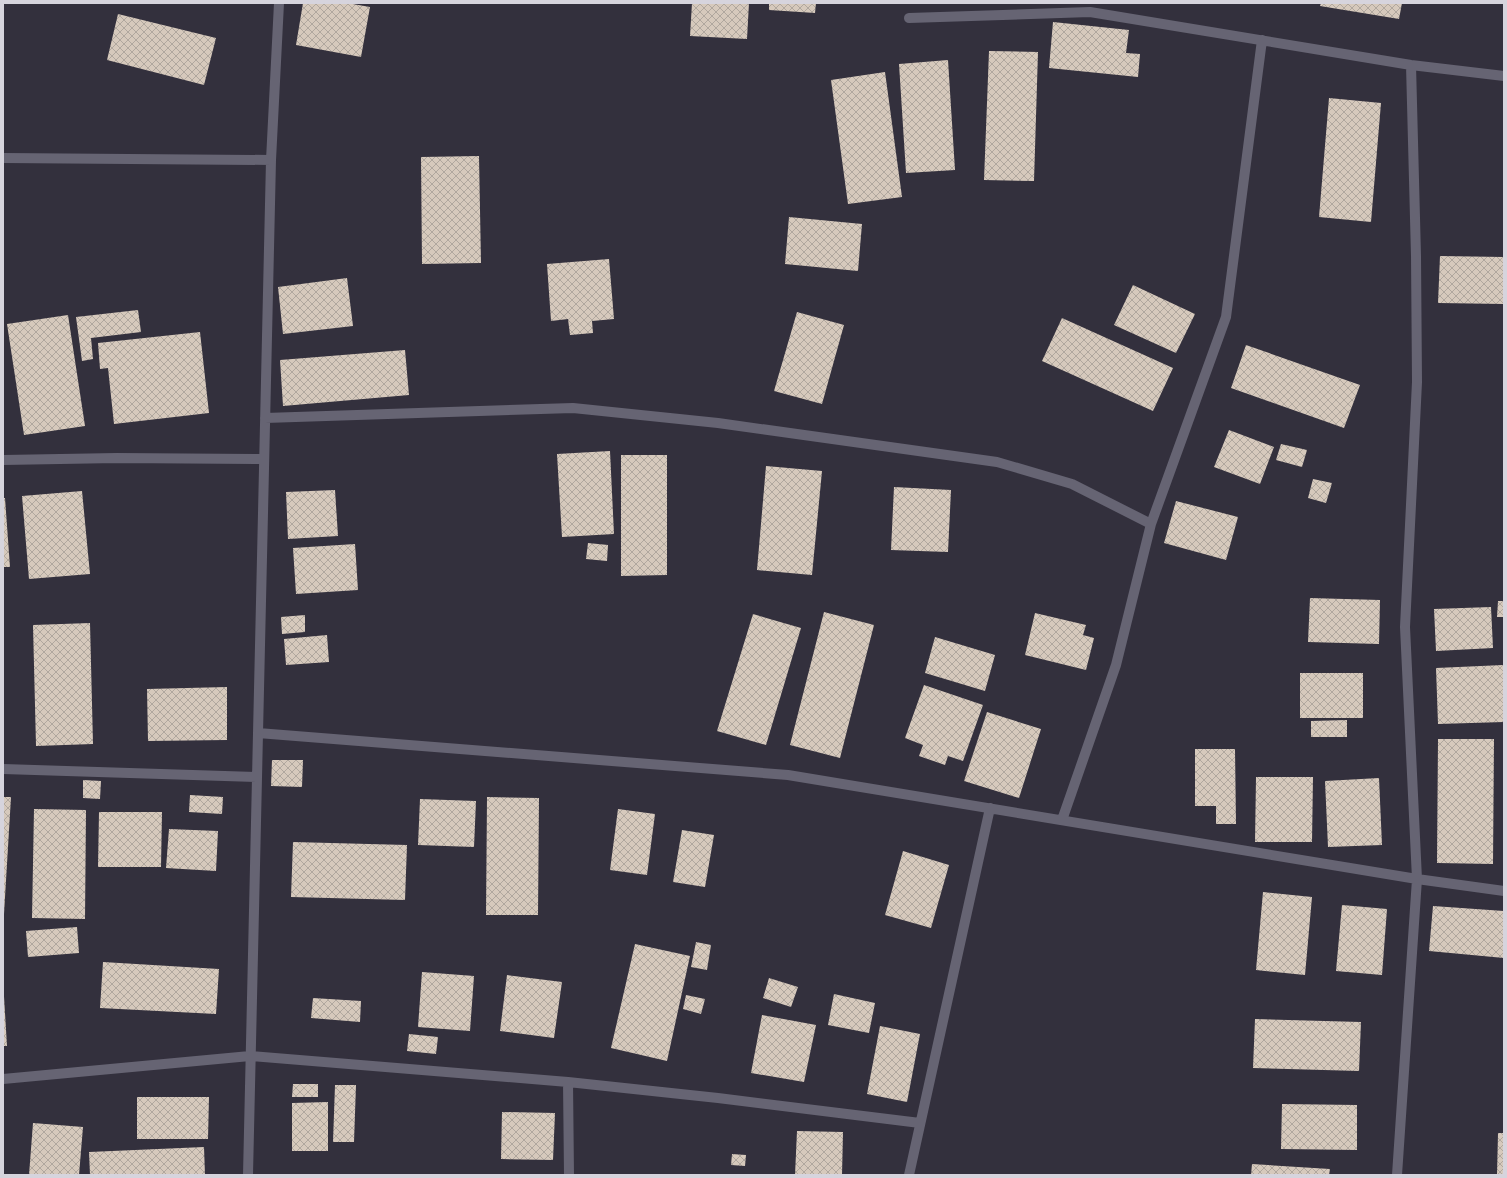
<svg xmlns="http://www.w3.org/2000/svg" width="1507" height="1178" font-family="'Nunito Sans',sans-serif">
<defs>
<pattern id="building-cross-hatch" width="8" height="8" patternUnits="userSpaceOnUse"><rect width="8" height="8" fill="#d6c9bc"/><path d="M0 0l8 8M0 8l8-8" fill="none" stroke="#b0a79e"/></pattern>
</defs>
<rect width="100%" height="100%" fill="#33303d"/>
<!-- building -->
<path fill="url(#building-cross-hatch)" d="M303 3H347L370 7 361 57 296 45Z
M692 3H749L747 39 690 36Z
M769 3H816L815 13 769 10Z
M1321 3H1402L1399 19 1320 6Z
M118 14 216 38 204 85 107 60Z
M1053 22 1129 30 1126 53 1140 54 1138 77 1049 68Z
M989 51 1038 52 1034 181 984 180Z
M948 60 955 170 906 173 899 64Z
M885 72 902 197 848 204 831 80Z
M1329 98 1381 103 1371 222 1319 217Z
M479 156 481 263 422 264 421 157Z
M789 217 862 224 858 271 785 264Z
M1440 256 1504 257V304L1438 303Z
M609 259 614 319 592 321 593 333 570 335 568 319 551 321 547 264Z
M347 278 353 326 283 334 278 287Z
M1133 285 1195 314 1176 353 1114 325Z
M138 310 141 332 91 338 93 359 82 361 76 317Z
M797 312 844 325 822 404 774 391Z
M68 315 85 426 24 435 7 324Z
M1062 318 1173 368 1153 411 1042 361Z
M200 332 209 413 114 424 108 368 100 369 98 343Z
M1246 345 1360 385 1344 428 1231 388Z
M405 350 409 395 283 406 280 360Z
M1229 430 1274 447 1260 484 1214 467Z
M1281 444 1307 450 1302 467 1276 460Z
M610 451 614 534 562 537 557 454Z
M621 455H667V575L621 576Z
M766 466 822 471 812 575 757 570Z
M1313 479 1332 483 1326 503 1308 498Z
M894 487 951 490 948 552 891 550Z
M335 490 338 536 288 539 286 492Z
M82 491 90 574 29 579 22 496Z
M3 498H5L10 567H3Z
M1176 501 1238 517 1226 560 1164 543Z
M588 543 608 545 607 561 586 559Z
M355 544 358 590 296 594 293 548Z
M1310 598 1380 600 1379 644 1308 642Z
M1498 601H1504V617H1497Z
M1491 607 1493 648 1436 651 1434 609Z
M824 612 874 625 840 758 790 745Z
M1035 613 1086 625 1083 635 1094 638 1086 670 1025 655Z
M753 614 801 628 766 745 717 731Z
M305 615V632L282 634 281 617Z
M90 623 93 744 36 746 33 625Z
M327 635 329 662 286 665 284 639Z
M935 637 995 655 985 691 925 673Z
M1503 665 1504 722 1438 724 1436 668Z
M1300 673H1363V718H1300Z
M924 685 983 705 963 761 948 756 945 765 919 756 923 745 905 738Z
M227 687V740L148 741 147 689Z
M987 712 1041 729 1019 798 964 781Z
M1347 720V737H1311V721Z
M1438 739H1494L1493 864 1437 863Z
M1195 749H1235L1236 824H1216V806H1195Z
M272 760H303L302 787 271 786Z
M1256 777H1313L1312 842H1255Z
M1379 778 1382 845 1328 847 1325 781Z
M83 780 101 781 100 799 83 798Z
M190 795 223 797 222 814 189 812Z
M3 797H11L4 914H3Z
M487 797 539 798 538 915H486Z
M420 799 476 801 474 847 418 845Z
M34 809 86 810 85 919 32 918Z
M618 809 655 814 647 875 610 870Z
M99 812H162L161 867H98Z
M169 829 218 831 216 871 166 868Z
M682 830 714 835 705 887 673 882Z
M293 842 407 845 405 900 291 897Z
M903 851 949 865 931 928 885 915Z
M1263 892 1312 897 1305 975 1256 970Z
M1342 905 1387 909 1382 975 1336 971Z
M1433 906 1504 911V958L1429 951Z
M77 927 79 953 28 957 26 931Z
M696 942 711 945 707 970 691 967Z
M635 944 690 956 667 1061 611 1048Z
M103 962 219 969 216 1014 100 1008Z
M422 972 474 976 470 1031 418 1027Z
M507 975 562 982 554 1038 500 1031Z
M769 978 798 987 791 1007 763 998Z
M3 980 7 1046H3Z
M834 994 875 1003 869 1033 828 1025Z
M686 995 705 999 701 1014 683 1009Z
M313 998 361 1001 360 1022 311 1018Z
M762 1015 816 1025 804 1082 751 1073Z
M1255 1019 1361 1022 1359 1071 1253 1068Z
M880 1026 920 1034 907 1102 867 1094Z
M409 1034 438 1037 436 1054 407 1051Z
M293 1084H318V1097H292Z
M335 1085H356L354 1142H333Z
M137 1097H209L208 1139H137Z
M328 1102V1151H292V1103Z
M1282 1104 1357 1105V1150L1281 1149Z
M502 1112 555 1113 553 1160 501 1159Z
M33 1123 83 1127 79 1175H29Z
M797 1131 843 1132 842 1175H795Z
M1498 1133H1504V1175H1497Z
M204 1147 205 1175H90L89 1152Z
M732 1154 746 1155 745 1166 731 1165Z
M1252 1164 1330 1169 1329 1175H1251Z"/>
<g fill="none" stroke-linecap="round" stroke-linejoin="round">
<!-- minor -->
<path stroke="#666473" stroke-width="10" d="M909 18 1090 12 1411 65 1504 76
M3 158 271 160
M265 418 573 408 718 423 997 462 1072 484 1151 524
M3 460 117 458 264 459
M258 733 788 775 1417 879 1504 891
M3 769 257 777
M1062 820 1116 665 1151 524 1226 317 1262 40
M3 1079 250 1056 568 1082 718 1098 920 1123
M568 1082 569 1175
M248 1175 271 160 279 3
M909 1175 990 808
M1397 1175 1417 879 1405 627 1417 382 1416 256 1411 65"/>
</g>
<!-- border -->
<rect width="1507" height="1178" fill="none" stroke="#d6d4dd" stroke-width="8"/>
</svg>
